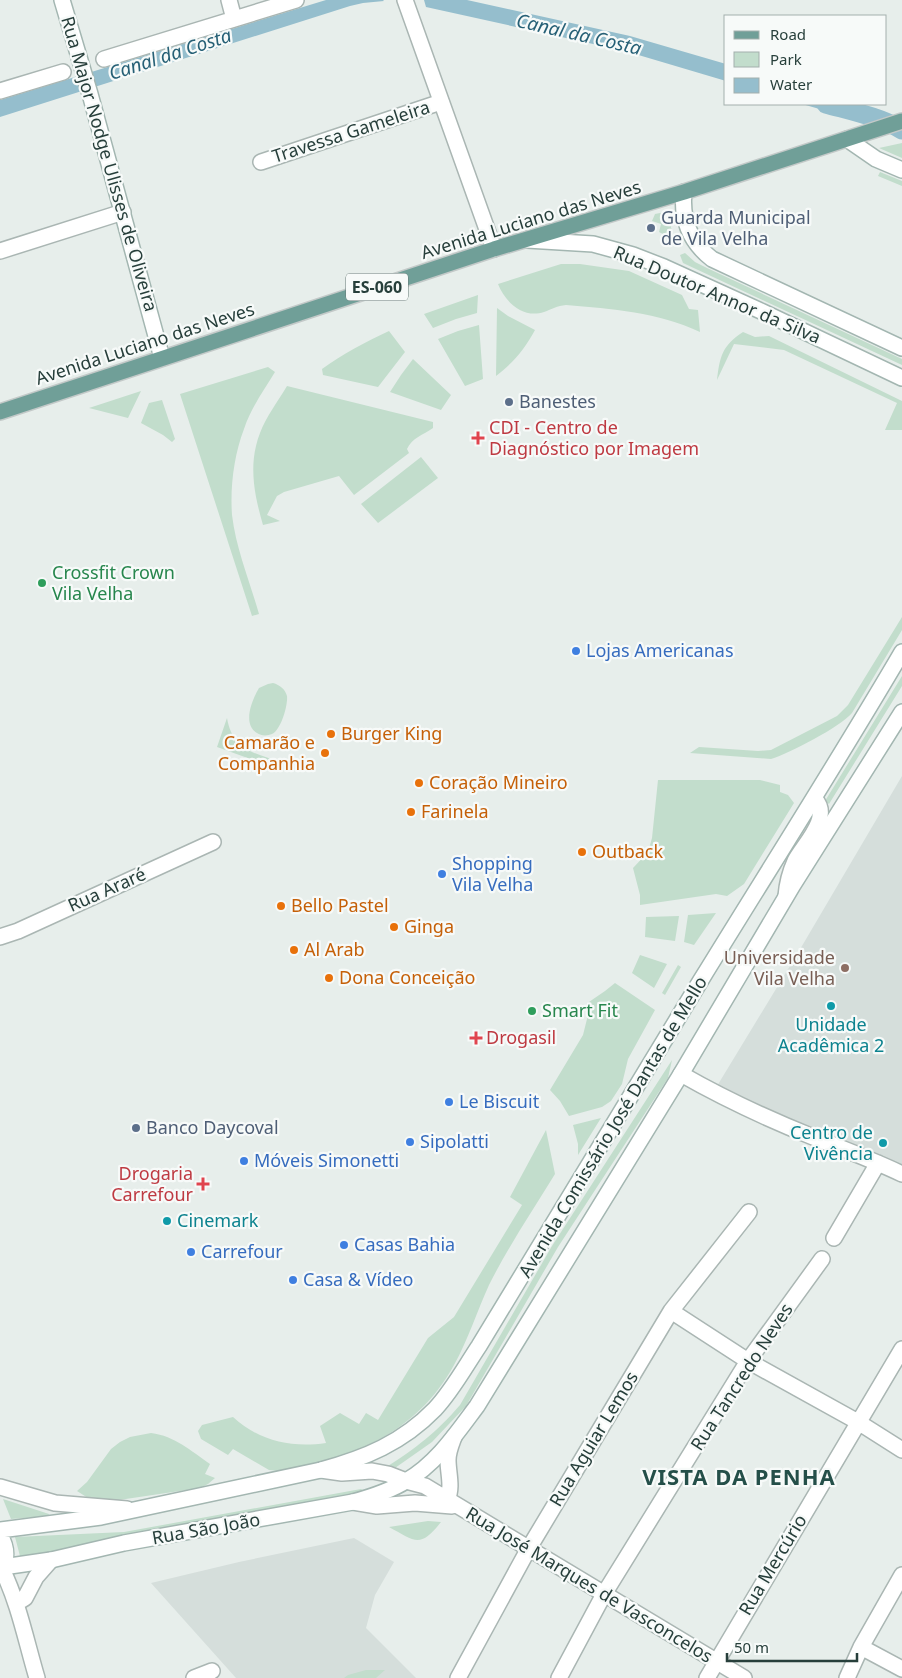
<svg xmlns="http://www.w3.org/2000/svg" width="902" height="1678" font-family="'Noto Sans',sans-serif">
<rect width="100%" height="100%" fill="#e7eeeb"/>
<!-- built -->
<path fill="#d5dedb" d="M902 776V1168L714 1091 799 951Z
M354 1538 394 1562 375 1595 366 1628 416 1678H236L151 1583 239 1562Z"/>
<!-- green -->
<path fill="#c2ddcc" d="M902 143V158L879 148Z
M880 172 902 181V186L878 176Z
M665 212 668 214 673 236 664 239 665 235 659 232 661 224 652 221 655 214Z
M685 253 695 262 707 268 902 359V365L683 263 680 255Z
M561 264H580L629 271 682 295 689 309 698 310 700 332C658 312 612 309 566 305 557 306 552 309 544 312 523 319 505 302 498 284Z
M478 295 477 313 456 319 433 328 424 314Z
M497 308 508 316 535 330C524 350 514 362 496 376Z
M479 325 483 379 465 386 438 339 458 331Z
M389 331 405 352 378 387 323 375 322 369C343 354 365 342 389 331Z
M743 332 755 337 769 336 902 401V430H885L897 403 784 350 734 344 717 380C720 356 722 346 743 332Z
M413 359 451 395 441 410 390 392 401 375Z
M268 367 275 372C264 390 251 408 244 429 234 455 230 487 232 515 236 549 250 582 259 614L252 616 180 394Z
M287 386 433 422V428C423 435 412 438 407 449L409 453 354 495 339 476 284 492 277 496 267 515 280 521 263 525C254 494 248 464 260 433 266 417 278 401 287 386Z
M141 391 128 418 89 408Z
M162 400 175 439 172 442 163 435 141 423 149 403Z
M421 457 438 478 378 523 361 504Z
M902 617V630L852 713C840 727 790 753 771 759L690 753 699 747 758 751 771 750 837 716 848 705Z
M902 676V686L829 804 825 801Z
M273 683C280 685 285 689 287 696 288 705 281 730 272 734 267 736 261 736 257 733 242 724 252 700 259 688L268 684Z
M227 718C232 746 247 751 271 759L270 766 217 747Z
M658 780H760L780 785V792L788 795 794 803 744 884 727 896 716 894 640 905V895L633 868 648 852 652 838Z
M716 913 694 945 684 942 688 915Z
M679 916 675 941 645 937 646 917Z
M640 955 667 964 654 988 632 973Z
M678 965 681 967 665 995 662 993Z
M615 983 655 1010 628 1059 622 1084 611 1101 602 1107 569 1116 560 1101 550 1090 583 1035 587 1019 586 1004 605 991Z
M672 1060 668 1078 558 1247 466 1406 432 1442 395 1468H385C416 1448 436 1433 460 1405L552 1246Z
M601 1118 578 1155V1144L573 1125Z
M546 1130 555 1174C533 1210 508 1247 489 1285 477 1311 468 1340 454 1365 417 1433 352 1459 279 1471L269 1470 233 1449 228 1455 201 1439 198 1431 202 1425 233 1417C259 1441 291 1448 326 1443L320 1426 340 1413 359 1424 366 1413 378 1420 428 1338 454 1317 522 1205 510 1197Z
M151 1433C175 1436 191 1451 210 1464L205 1474 215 1478 208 1484 200 1488 119 1500 103 1501 88 1498 77 1491 87 1482 111 1449 120 1442 130 1437Z
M361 1489 366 1492 339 1500 21 1560 15 1537 124 1532Z
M3 1499 49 1514 48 1516 11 1519Z
M428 1521 441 1522C420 1549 415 1541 389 1527Z
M366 1670H385L376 1678H344L348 1675Z"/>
<!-- water -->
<path fill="#95becd" d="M326 0H383L384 1 363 3 350 6 0 117V100Z
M424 0H467L630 36 726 64V81L625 51 426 7Z
M802 104H861L865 108 880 113 858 120Z"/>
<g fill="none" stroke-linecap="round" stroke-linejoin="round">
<!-- canal -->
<path stroke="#95becd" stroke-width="19" d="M826 104C851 111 880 117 902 130"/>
<!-- minor casing -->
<g stroke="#aab6b3" stroke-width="18">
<path id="minor" d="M229 0 234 19
M104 59 296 0
M0 91 63 72
M261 162 441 102
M0 251 123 212
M0 937 18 931 213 842
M681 1074C723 1098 768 1119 813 1137 843 1149 873 1160 902 1174
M834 1238 878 1163
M671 1311 748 1361 858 1422 902 1450
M861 1647 902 1669
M194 1678 212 1671
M458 1678 529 1548 671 1311 749 1212
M559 1678 604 1594 748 1361 822 1259
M707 1678 902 1349
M847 1678 861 1647 902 1575"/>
</g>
<!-- tertiary casing -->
<g stroke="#aab6b3" stroke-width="18">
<path id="tertiary" d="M405 0 494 249
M786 896C787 884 790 872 795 861 804 844 832 818 815 799
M321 1470 342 1473 372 1471 388 1474 406 1481 425 1486 744 1678
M0 1487 55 1503 127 1509
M447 1500C453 1487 448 1473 448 1460 448 1452 451 1445 454 1437
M353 1502 377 1506 415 1503 452 1506
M2 1569C19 1604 26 1641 37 1678
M17 1603 25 1598 36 1577 51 1560"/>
</g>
<!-- secondary casing -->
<g stroke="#a3b6b1" stroke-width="18">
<path id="secondary" d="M62 0 90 94 162 358
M847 139 876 159 902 170
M684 192C681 220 690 242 712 259L902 348
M527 240 593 244 633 255 664 267 763 312 902 378
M0 1530 101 1517 321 1470C365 1458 402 1443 435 1409 452 1391 465 1367 479 1346 554 1224 627 1101 701 980 768 871 837 763 902 652
M0 1535C7 1547 8 1560 0 1572
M3 1567 51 1560 124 1543 353 1502C371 1497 390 1491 406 1481 436 1464 456 1434 477 1406L681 1074 793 885 902 712"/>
</g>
<!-- primary casing -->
<g stroke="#c3c9c8" stroke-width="18">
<path id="primary" d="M0 412 494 249 684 192 902 121"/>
</g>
<!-- minor -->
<use href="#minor" stroke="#fff" stroke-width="15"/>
<!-- tertiary -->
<use href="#tertiary" stroke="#fff" stroke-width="15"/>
<!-- secondary -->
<use href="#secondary" stroke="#fff" stroke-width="15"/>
<!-- primary -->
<use href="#primary" stroke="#709f98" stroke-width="15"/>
</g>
<!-- markers -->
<g fill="#5c6f8a" stroke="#f7faf9" stroke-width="2">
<circle cx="651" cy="228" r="5"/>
<circle cx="509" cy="402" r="5"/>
<circle cx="136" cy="1128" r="5"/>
</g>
<g fill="#e0444e" stroke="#f7faf9" stroke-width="2">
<path d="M475.5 430.5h5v5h5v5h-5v5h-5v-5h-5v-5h5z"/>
<path d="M473.5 1030.5h5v5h5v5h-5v5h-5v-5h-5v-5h5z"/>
<path d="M200.5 1176.5h5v5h5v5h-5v5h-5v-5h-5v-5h5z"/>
</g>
<g fill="#2e9e5b" stroke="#f7faf9" stroke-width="2">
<circle cx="42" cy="583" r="5"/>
<circle cx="532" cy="1011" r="5"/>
</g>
<g fill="#3f7fe0" stroke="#f7faf9" stroke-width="2">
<circle cx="576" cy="651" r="5"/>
<circle cx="442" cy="874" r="5"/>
<circle cx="449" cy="1102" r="5"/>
<circle cx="410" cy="1142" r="5"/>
<circle cx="244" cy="1161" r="5"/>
<circle cx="344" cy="1245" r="5"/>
<circle cx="191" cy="1252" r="5"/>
<circle cx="293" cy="1280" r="5"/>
</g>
<g fill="#e8710a" stroke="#f7faf9" stroke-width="2">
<circle cx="331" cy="734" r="5"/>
<circle cx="325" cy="753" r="5"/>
<circle cx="419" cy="783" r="5"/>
<circle cx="411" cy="812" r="5"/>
<circle cx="582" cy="852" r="5"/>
<circle cx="281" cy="906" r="5"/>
<circle cx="394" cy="927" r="5"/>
<circle cx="294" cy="950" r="5"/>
<circle cx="329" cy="978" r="5"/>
</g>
<circle fill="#8d6e63" stroke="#f7faf9" stroke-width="2" cx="845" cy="968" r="5"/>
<g fill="#0f9aa8" stroke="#f7faf9" stroke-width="2">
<circle cx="831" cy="1006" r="5"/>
<circle cx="883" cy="1143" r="5"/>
<circle cx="167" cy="1221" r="5"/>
</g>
<g text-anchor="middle" stroke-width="4.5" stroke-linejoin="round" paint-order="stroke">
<!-- shield labels -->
<rect fill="#f7faf9" stroke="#657774" stroke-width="1" x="346" y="273.5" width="62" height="27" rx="4"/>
<g font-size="16" font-weight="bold" fill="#273f3b">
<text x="377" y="293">ES-060</text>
</g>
<!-- street labels -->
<g font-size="18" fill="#273f3b" stroke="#f7faf9">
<text transform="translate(351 132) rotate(-18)" y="6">Travessa Gameleira</text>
<text transform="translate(109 164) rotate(74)" y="6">Rua Major Nodge Ulisses de Oliveira</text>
<text transform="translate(531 220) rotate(-17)" y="6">Avenida Luciano das Neves</text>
<text transform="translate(717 295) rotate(23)" y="6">Rua Doutor Annor da Silva</text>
<text transform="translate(145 344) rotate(-18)" y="6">Avenida Luciano das Neves</text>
<text transform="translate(107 890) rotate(-24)" y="6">Rua Araré</text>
<text transform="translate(613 1127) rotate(-59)" y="6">Avenida Comissário José Dantas de Mello</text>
<text transform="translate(742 1377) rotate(-57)" y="6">Rua Tancredo Neves</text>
<text transform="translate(594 1439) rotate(-59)" y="6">Rua Aguiar Lemos</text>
<text transform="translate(206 1529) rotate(-10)" y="6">Rua São João</text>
<text transform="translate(773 1565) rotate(-59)" y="6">Rua Mercúrio</text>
<text transform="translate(589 1585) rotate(31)" y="6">Rua José Marques de Vasconcelos</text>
</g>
<!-- service labels -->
<g font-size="18" fill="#4e5e75" stroke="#f7faf9" text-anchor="start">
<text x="661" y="224">Guarda Municipal<tspan x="661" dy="21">de Vila Velha</tspan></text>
<text x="519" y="408">Banestes</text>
<text x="146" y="1134">Banco Daycoval</text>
</g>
<!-- health labels -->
<g font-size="18" fill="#be3a42" stroke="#f7faf9" text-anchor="start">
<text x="489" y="434">CDI - Centro de<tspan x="489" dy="21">Diagnóstico por Imagem</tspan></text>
<text x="486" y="1044">Drogasil</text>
<text x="193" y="1180" text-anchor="end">Drogaria<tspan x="193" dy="21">Carrefour</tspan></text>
</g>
<!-- leisure labels -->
<g font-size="18" fill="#27864d" stroke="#f7faf9" text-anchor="start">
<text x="52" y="579">Crossfit Crown<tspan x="52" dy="21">Vila Velha</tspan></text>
<text x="542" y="1017">Smart Fit</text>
</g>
<!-- shop labels -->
<g font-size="18" fill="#366cbe" stroke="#f7faf9" text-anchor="start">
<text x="586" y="657">Lojas Americanas</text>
<text x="452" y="870">Shopping<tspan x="452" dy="21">Vila Velha</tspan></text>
<text x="459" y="1108">Le Biscuit</text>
<text x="420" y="1148">Sipolatti</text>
<text x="254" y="1167">Móveis Simonetti</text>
<text x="354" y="1251">Casas Bahia</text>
<text x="201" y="1258">Carrefour</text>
<text x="303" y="1286">Casa &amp; Vídeo</text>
</g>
<!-- food labels -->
<g font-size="18" fill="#c56008" stroke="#f7faf9" text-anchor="start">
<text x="341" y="740">Burger King</text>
<text x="315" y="749" text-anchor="end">Camarão e<tspan x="315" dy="21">Companhia</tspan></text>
<text x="429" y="789">Coração Mineiro</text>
<text x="421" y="818">Farinela</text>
<text x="592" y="858">Outback</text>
<text x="291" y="912">Bello Pastel</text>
<text x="404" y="933">Ginga</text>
<text x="304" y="956">Al Arab</text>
<text x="339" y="984">Dona Conceição</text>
</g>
<!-- education labels -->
<g font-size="18" fill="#785e54" stroke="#f7faf9" text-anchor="end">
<text x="835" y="964">Universidade<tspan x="835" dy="21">Vila Velha</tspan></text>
</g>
<!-- culture labels -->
<g font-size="18" fill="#0d838f" stroke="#f7faf9">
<text x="831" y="1031">Unidade<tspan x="831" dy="21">Acadêmica 2</tspan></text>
<text x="873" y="1139" text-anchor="end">Centro de<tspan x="873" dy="21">Vivência</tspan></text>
<text x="177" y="1227" text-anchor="start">Cinemark</text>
</g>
<!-- water labels -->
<g font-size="19" font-style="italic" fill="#266076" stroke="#f7faf9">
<text transform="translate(579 34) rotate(13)" y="7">Canal da Costa</text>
<text transform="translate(170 54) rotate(-18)" y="7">Canal da Costa</text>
</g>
<!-- district labels -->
<g font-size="22" font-weight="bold" letter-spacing="1" fill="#244f49" stroke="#f7faf9">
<text x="739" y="1485">VISTA DA PENHA</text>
</g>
</g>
<!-- legend -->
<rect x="724" y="15" width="162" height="90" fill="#f7faf9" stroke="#a4afad"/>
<rect x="734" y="31" width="25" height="8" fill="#709f98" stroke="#a4afad"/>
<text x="770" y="40" font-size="15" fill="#273f3b">Road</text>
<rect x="734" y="52" width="25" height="15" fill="#c2ddcc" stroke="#a4afad"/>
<text x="770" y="65" font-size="15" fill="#273f3b">Park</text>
<rect x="734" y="78" width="25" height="15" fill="#95becd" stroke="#a4afad"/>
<text x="770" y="90" font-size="15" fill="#273f3b">Water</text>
<!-- scale -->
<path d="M727 1653v8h130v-8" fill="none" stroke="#273f3b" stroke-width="2.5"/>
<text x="734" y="1653" font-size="15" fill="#273f3b" stroke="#f7faf9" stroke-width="4" paint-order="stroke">50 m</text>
</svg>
